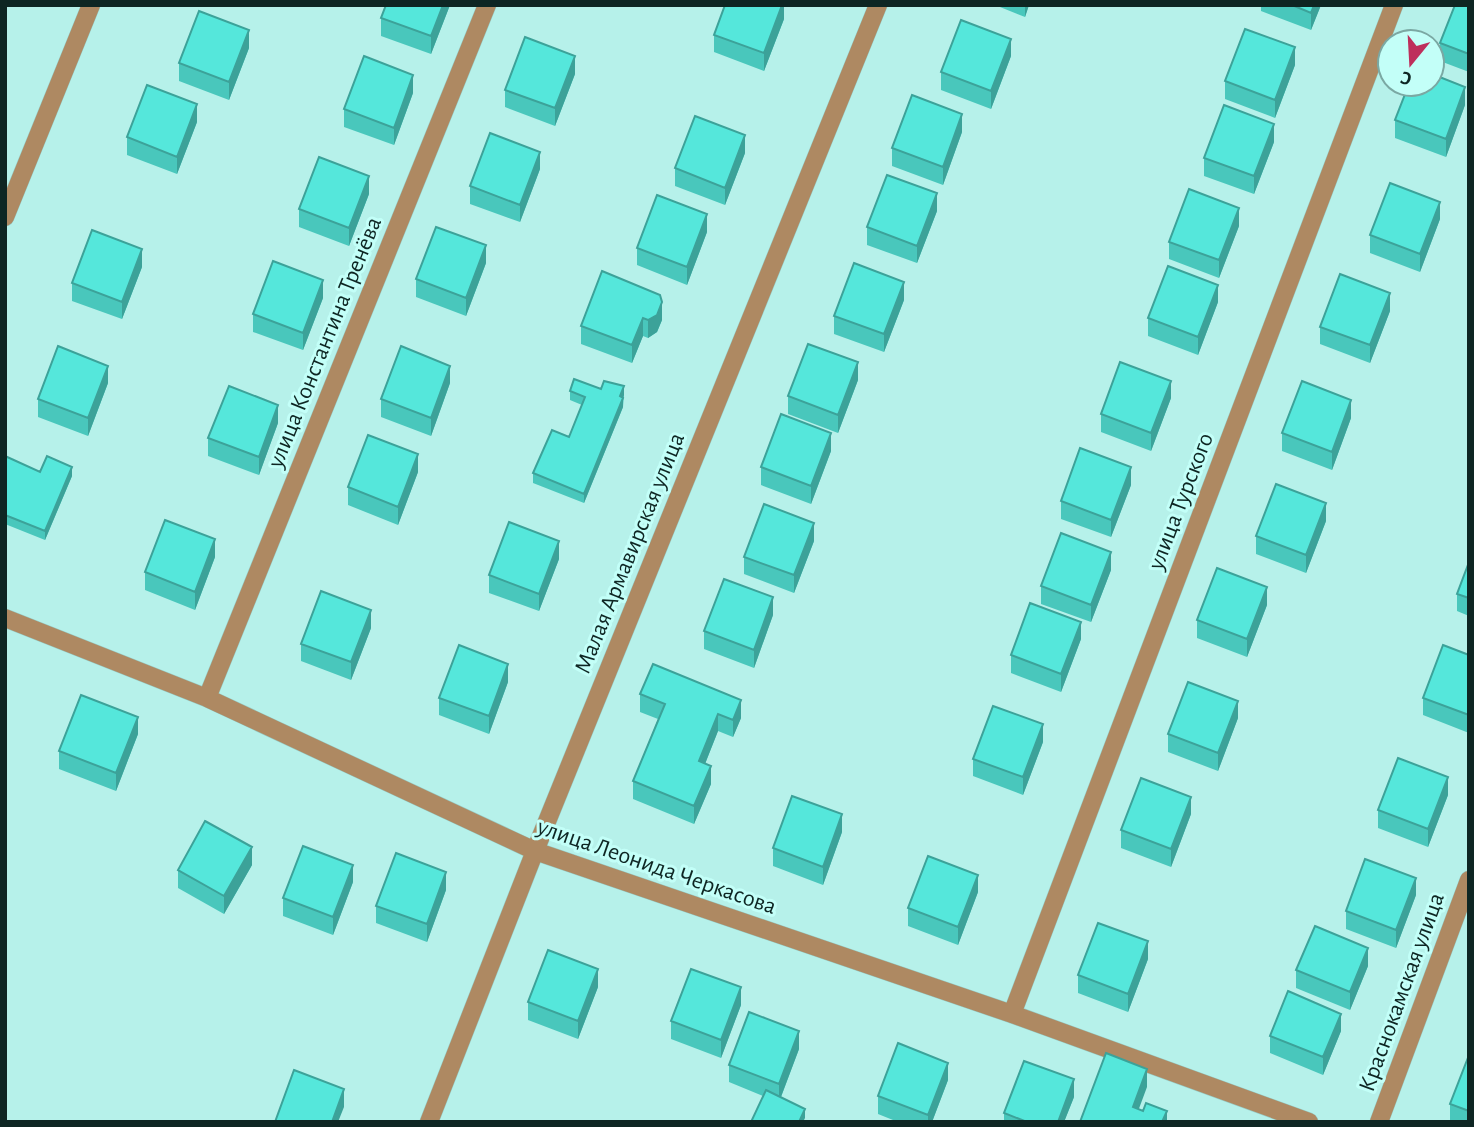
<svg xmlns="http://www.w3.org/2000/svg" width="1474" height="1127" font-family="'Alegreya Sans',sans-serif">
<rect width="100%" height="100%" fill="#b6f1ea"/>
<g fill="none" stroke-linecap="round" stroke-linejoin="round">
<!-- minor casing -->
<g stroke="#98ccc6" stroke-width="19">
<path id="minor" d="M5 618 207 698 535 851 1012 1014 1309 1122
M207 698 487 5
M1012 1014 1394 5
M429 1122 535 851 878 5
M1379 1122 1469 880"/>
</g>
<!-- tertiary casing -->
<g stroke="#98ccc6" stroke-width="19">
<path id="tertiary" d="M5 217 91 5"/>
</g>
<!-- minor -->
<use href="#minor" stroke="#ae8962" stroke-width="18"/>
<!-- tertiary -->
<use href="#tertiary" stroke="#ae8962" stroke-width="18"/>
</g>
<!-- wall -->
<path fill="#49c7bc" d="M386 5H450L431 54 381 36V18Z
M784 5V19L764 71 714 52V35Z
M995 5H1029L1025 17Z
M1261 5H1321L1311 30 1261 11Z
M1469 5V72L1440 61V43Z
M249 48 229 100 179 81V63Z
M1011 56 991 109 941 90V72Z
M1295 65 1275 118 1225 99V81Z
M575 74 555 126 505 107V90Z
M413 93 394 145 344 127V109Z
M1465 105 1446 157 1395 138V120Z
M197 122 177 174 127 155V137Z
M962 132 943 185 892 166V148Z
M1274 142 1254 194 1204 176V158Z
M745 153 725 205 675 186V168Z
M540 169 520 222 470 204V186Z
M369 194 349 246 299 227V209Z
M937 211 917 263 867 245V227Z
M1440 219 1420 272 1370 253V235Z
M1239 226 1219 278 1169 259V242Z
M707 232 687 285 637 265V248Z
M486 263 466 316 416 297V279Z
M142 267 122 319 72 301V283Z
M602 271 662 320 657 332 648 338 643 336 632 363 581 344V326Z
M323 298 303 350 253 332V314Z
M904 300 884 352 834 334V316Z
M1218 302 1198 355 1148 336V318Z
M1390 311 1370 363 1320 344V327Z
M858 380 838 433 788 414V396Z
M108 383 88 436 38 417V399Z
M450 383 431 436 381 417V399Z
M601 389 624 395 623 407 584 503 533 483V473L569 437 582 405 570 400V391Z
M1171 398 1151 451 1101 432V414Z
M1351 418 1332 470 1282 451V433Z
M278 423 259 475 208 456V438Z
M831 451 811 504 761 485V467Z
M5 456 40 472 72 476 45 540 5 524Z
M418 472 398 525 348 505V487Z
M1131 485 1111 537 1061 519V501Z
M1326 521 1306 573 1256 554V536Z
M814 541 794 593 744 574V557Z
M215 557 195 610 145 590V572Z
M559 559 539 611 489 593V575Z
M1469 562V616L1457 611V594Z
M1111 570 1091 622 1041 604V586Z
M1267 605 1247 657 1197 638V620Z
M773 615 754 668 704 649V631Z
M371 628 351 680 301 661V644Z
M1081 639 1061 692 1011 673V655Z
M1469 655V733L1423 715V698Z
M508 682 489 734 439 715V698Z
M640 694 741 718 733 737 718 731 705 764 711 784 694 824 633 799V781L658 719 640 712Z
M1238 718 1218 771 1168 752V734Z
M138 734 116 791 59 769V751Z
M1043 742 1023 795 973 776V759Z
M1448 795 1428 847 1378 828V810Z
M1191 814 1171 867 1121 848V830Z
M842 832 823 885 773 866V848Z
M252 865 224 914 178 888V870Z
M353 882 333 935 283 916V898Z
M446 890 427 942 376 923V906Z
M978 892 958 945 908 926V908Z
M1416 895 1396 948 1346 929V911Z
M1148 959 1128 1012 1078 993V975Z
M1368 966 1350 1010 1296 988V970Z
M598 987 578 1039 528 1020V1002Z
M741 1005 721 1058 671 1039V1021Z
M1341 1031 1323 1075 1270 1053V1036Z
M799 1049 781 1097 805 1118 763 1096 729 1082V1065Z
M1469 1055V1122H1450V1104Z
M948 1080 932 1122H898L878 1114V1096Z
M1074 1097 1064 1122H1004V1113Z"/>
<!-- shaded-wall -->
<path fill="#3ca299" d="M443 5H450L431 54V36Z
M782 5H784V19L764 71V53Z
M1025 5H1029L1025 17Z
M1314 5H1321L1311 30V13Z
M249 30V48L229 100V82Z
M1011 39V56L991 109V91Z
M1295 47V65L1275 118V100Z
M575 56V74L555 126V108Z
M413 75V93L394 145V128Z
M1465 87V105L1446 157V139Z
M197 104V122L177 174V157Z
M962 114V132L943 185V167Z
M1274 124V142L1254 194V176Z
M745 135V153L725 205V188Z
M540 152V169L520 222V205Z
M369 176V194L349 246V228Z
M937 193V211L917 263V246Z
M1440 202V219L1420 272V254Z
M1239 208V226L1219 278V260Z
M707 214V232L687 285V267Z
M486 245V263L466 316V298Z
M142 249V267L122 319V302Z
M323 280V298L303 350V333Z
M904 282V300L884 352V334Z
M1218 285V302L1198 355V337Z
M1390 293V311L1370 363V345Z
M662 302V320L657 332 648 338V320Z
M643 318V336L632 363V345Z
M858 362V380L838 433V415Z
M108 366V383L88 436V418Z
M450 366V383L431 436V418Z
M1171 381V398L1151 451V433Z
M624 386V395L620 406V396Z
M623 398V407L584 503V494Z
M1351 400V418L1332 470V452Z
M278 405V423L259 475V457Z
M831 433V451L811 504V486Z
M418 454V472L398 525V507Z
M72 467V476L45 540V531Z
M1131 467V485L1111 537V520Z
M1326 503V521L1306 573V555Z
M814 523V541L794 593V575Z
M215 539V557L195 610V592Z
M559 541V559L539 611V594Z
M1111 552V570L1091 622V605Z
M1267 587V605L1247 657V639Z
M773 597V615L754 668V650Z
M371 610V628L351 680V662Z
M1081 622V639L1061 692V674Z
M508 664V682L489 734V716Z
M741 700V718L733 737V720Z
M1238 701V718L1218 771V753Z
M718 714V731L699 779V761Z
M138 717V734L116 791V773Z
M1043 724V742L1023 795V777Z
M711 766V784L694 824V806Z
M1448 777V795L1428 847V829Z
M1191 797V814L1171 867V849Z
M842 814V832L823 885V867Z
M252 847V865L224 914V896Z
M353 865V882L333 935V917Z
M446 872V890L427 942V924Z
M978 875V892L958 945V927Z
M1416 878V895L1396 948V930Z
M1148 941V959L1128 1012V994Z
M1368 948V966L1350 1010V992Z
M598 969V987L578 1039V1021Z
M741 987V1005L721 1058V1040Z
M1341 1014V1031L1323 1075V1057Z
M799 1031V1049L779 1102V1084Z
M948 1063V1080L932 1122H928V1115Z
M1147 1069V1087L1134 1122 1133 1107Z
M1074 1079V1097L1064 1122H1058Z
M344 1089V1107L338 1122H332Z
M805 1109V1118L803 1122H799Z
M1167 1111V1122H1162Z"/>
<!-- building -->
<path fill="#55e7db" stroke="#3ca299" stroke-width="2" d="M386 5H443L431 36 381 18Z
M725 5H782L764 53 714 35Z
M1292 5H1314L1311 13Z
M1455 5H1469V54L1440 43Z
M199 11 249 30 229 82 179 63Z
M961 20 1011 39 991 91 941 72Z
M1245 29 1295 47 1275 100 1225 81Z
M525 37 575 56 555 108 505 90Z
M364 56 413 75 394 128 344 109Z
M1432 74 1465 87 1446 139 1395 120 1409 84H1432Z
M147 85 197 104 177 157 127 137Z
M912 95 962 114 943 167 892 148Z
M1224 105 1274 124 1254 176 1204 158Z
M695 116 745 135 725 188 675 168Z
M490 133 540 152 520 205 470 186Z
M319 157 369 176 349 228 299 209Z
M887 175 937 193 917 246 867 227Z
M1390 183 1440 202 1420 254 1370 235Z
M1189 189 1239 208 1219 260 1169 242Z
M657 195 707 214 687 267 637 248Z
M436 227 486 245 466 298 416 279Z
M92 230 142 249 122 302 72 283Z
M273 261 323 280 303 333 253 314Z
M854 263 904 282 884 334 834 316Z
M1168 266 1218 285 1198 337 1148 318Z
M602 271 660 295 662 302 657 315 648 320 643 318 632 345 581 326Z
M1340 274 1390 293 1370 345 1320 327Z
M808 344 858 362 838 415 788 396Z
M58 346 108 366 88 418 38 399Z
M401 346 450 366 431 418 381 399Z
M1120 362 1171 381 1151 433 1101 414Z
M574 379 601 389 604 381 624 386 620 396 623 398 584 494 533 473 552 430 569 437 585 397 570 391Z
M1302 381 1351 400 1332 452 1282 433Z
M229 386 278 405 259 457 208 438Z
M781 414 831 433 811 486 761 467Z
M368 435 418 454 398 507 348 487Z
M1080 448 1131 467 1111 520 1061 501Z
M5 456 40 472 47 456 72 467 45 531 5 515Z
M1276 484 1326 503 1306 555 1256 536Z
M764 504 814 523 794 575 744 557Z
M165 520 215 539 195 592 145 572Z
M509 522 559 541 539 594 489 575Z
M1061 533 1111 552 1091 605 1041 586Z
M1469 562V598L1457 594Z
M1217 568 1267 587 1247 639 1197 620Z
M724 579 773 597 754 650 704 631Z
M321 591 371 610 351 662 301 644Z
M1030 603 1081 622 1061 674 1011 655Z
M459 645 508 664 489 716 439 698Z
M1443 645 1469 655V715L1423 698Z
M653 664 741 700 733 720 718 714 699 761 711 766 694 806 633 781 665 704 640 694Z
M1188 682 1238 701 1218 753 1168 734Z
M81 695 138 717 116 773 59 751Z
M993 706 1043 724 1023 777 973 759Z
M1398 758 1448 777 1428 829 1378 810Z
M1141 778 1191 797 1171 849 1121 830Z
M792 796 842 814 823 867 773 848Z
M205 821 252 847 224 896 178 870Z
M303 846 353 865 333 917 283 898Z
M396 853 446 872 427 924 376 906Z
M928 856 978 875 958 927 908 908Z
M1365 859 1416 878 1396 930 1346 911Z
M1098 923 1148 941 1128 994 1078 975Z
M1315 926 1368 948 1350 992 1296 970Z
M548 950 598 969 578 1021 528 1002Z
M691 969 741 987 721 1040 671 1021Z
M1288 991 1341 1014 1323 1057 1270 1036Z
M749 1012 799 1031 779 1084 729 1065Z
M898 1043 948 1063 928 1115 878 1096Z
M1106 1053 1147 1069 1133 1107 1143 1111 1146 1103 1167 1111 1162 1122H1080Z
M1469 1055V1111L1450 1104Z
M1024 1061 1074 1079 1058 1122H1027L1004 1113Z
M294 1070 344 1089 332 1122H275Z
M766 1090 805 1109 799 1122H751Z"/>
<g text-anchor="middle" stroke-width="6" stroke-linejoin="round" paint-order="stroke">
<!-- street labels -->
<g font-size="24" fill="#0e2623" stroke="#c3fff8">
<text transform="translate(324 342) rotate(-68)" y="8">улица Константина Тренёва</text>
<text transform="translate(1180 501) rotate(-69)" y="8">улица Турского</text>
<text transform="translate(629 553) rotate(-68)" y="8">Малая Армавирская улица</text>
<text transform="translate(657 866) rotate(19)" y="8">улица Леонида Черкасова</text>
<text transform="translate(1401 992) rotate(-70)" y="8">Краснокамская улица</text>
</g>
</g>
<!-- border -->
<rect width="1474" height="1127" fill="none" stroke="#0e2623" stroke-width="14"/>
<!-- north arrow -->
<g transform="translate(1411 63) rotate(198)"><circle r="33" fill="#c3fff8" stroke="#7ba8a3" stroke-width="2"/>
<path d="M0-5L12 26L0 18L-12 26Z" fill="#be2f5c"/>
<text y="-10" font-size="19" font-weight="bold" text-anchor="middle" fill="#0e2623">С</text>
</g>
</svg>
